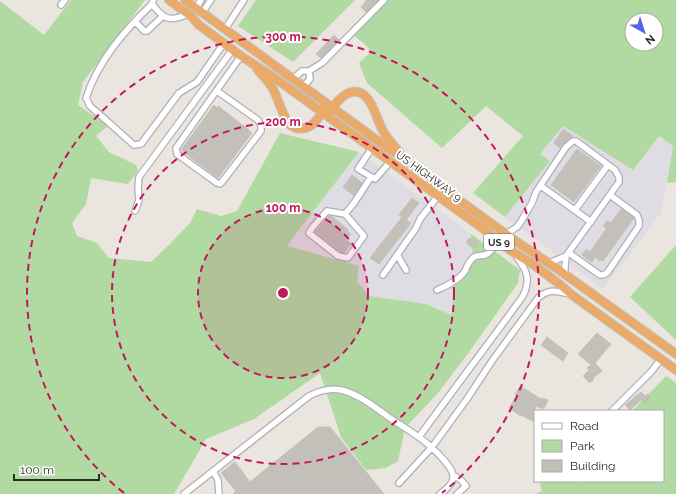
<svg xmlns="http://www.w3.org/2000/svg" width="676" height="494" font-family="Raleway,sans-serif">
<rect width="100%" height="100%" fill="#eae5de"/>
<!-- industrial -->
<path fill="#dfdde3" d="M563 126 633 170 658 136 673 146 661 213 603 289 505 217 550 161 540 154Z
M359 152 471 234 473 257 456 278 451 315 426 304 369 296 357 281 288 247 292 239Z"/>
<!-- green -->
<path fill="#b0daa1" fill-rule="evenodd" d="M71 0H145L83 82 78 105 108 126 96 136 109 152 136 165 138 171 128 184 91 178 86 204 72 223 77 236 97 243 109 258 151 262 169 245 190 223 197 209 221 216 237 211 280 133 359 152 292 239 288 246 359 266 357 281 369 296 426 304 451 315 456 278 473 257 471 234 520 270 518 283 467 355 438 393 405 428 398 461 386 468 366 470 341 437 320 373 254 419 206 439 174 494H0V1L44 35Z
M256 0H355L293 62 238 26Z
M389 0H676V182L667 183 673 146 659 136 633 170 563 126 540 154 550 161 505 217 473 193 523 136 486 106 442 148 367 83 359 63 372 51 354 35ZM632 20H656V44H632Z
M676 245V340L630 297Z
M666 376 676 383V494H535L542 491 539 481H577L578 483 580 481H663V411H632Z"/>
<!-- building -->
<path fill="#c3bfb9" stroke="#c5c1b7" d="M367 0H378L366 12 361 7Z
M334 35 339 40 321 58 316 54Z
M214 105 217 108 218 106 249 130V131L252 133 218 178 181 150Z
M563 129 573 136 563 144 560 148 554 143Z
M577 149 601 166 574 202 551 185Z
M352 175 362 183 354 196 343 187Z
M412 198 419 203 406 220 411 223 379 264 370 258 402 217 399 215Z
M621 209 634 218 603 261 601 260 600 261 595 257 592 262 582 255 586 249 590 252 607 228 603 226 607 221 611 223Z
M329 216H332L348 230 347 231 351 234 346 240 351 244 344 253 340 252 315 232Z
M470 238 474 241 476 240 479 243 473 249 466 242Z
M597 333 611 344 595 363 602 371 593 378 594 379 590 383 583 376 589 370 587 368 591 365 578 354Z
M547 337 568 353 563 361 541 345Z
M520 386 541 399 542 398 548 400 544 409 535 406V422L521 415V416L509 408 517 396 515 395Z
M641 392 645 396 648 394 651 397 644 403 641 400 630 410 625 405Z
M318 427H330L384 494H233L236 491 221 473 235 462 250 482Z"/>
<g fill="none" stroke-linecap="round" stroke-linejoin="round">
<!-- minor casing -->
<g stroke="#aeafb9" stroke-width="8">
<path id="minor" d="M153 0 152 4C164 20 170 22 188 14
M152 4C124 31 98 61 86 98L90 106 134 145 141 144 179 93 197 82 224 43
M61 5 65 0
M196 8 201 0
M202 13 211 0
M135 21 144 31H147L163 16
M225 29 244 0
M309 71 322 63 384 0
M293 79 302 71H309L310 79 303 87
M217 91 258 120 261 126V131L222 182 220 184 217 183 177 154 176 148 241 56
M372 148 358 169 375 179 390 162
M541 186 591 222
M575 210 608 165
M135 211 139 200 138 187 139 177 233 49
M345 214 327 211 312 228 309 233 338 256 348 258 364 236 345 214 354 203 371 177
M506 234 517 227 520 223 532 203 536 192 566 147 573 141H576L615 170 619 177V182L566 256 565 266V274
M569 253 600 275H603L607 273 639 226V220L637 215 610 195
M398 256 406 270
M549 263 566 256
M383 275 416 228 420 219 438 196
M437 290C445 287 460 279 465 271 467 266 469 261 473 258 476 255 481 256 485 255 491 253 494 246 497 241
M612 411 651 372 661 359
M419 437C453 390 489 343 523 296 531 279 527 270 516 256
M213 471 218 480 219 494
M453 475 461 480 466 486 457 494
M399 483 432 447 467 399 492 361 538 298C549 288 557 291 570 294
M184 494 309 396C321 390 332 387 345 391 361 396 376 408 390 418 403 427 418 435 430 446 436 451 452 467 453 475 454 484 446 489 440 494"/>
</g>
<!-- highway casing -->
<g stroke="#c3c3c3" stroke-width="10">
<path id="highway" d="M169 0 192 17 199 25 241 56 272 76 485 230 497 241 513 252 534 265 558 283 572 295 676 370
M185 0 385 146 401 156 431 180 517 242 556 268 676 354
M257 69C263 76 270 83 274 91 279 101 282 114 288 122 294 131 306 130 313 124 317 120 322 114 322 109
M330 112C337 100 353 82 367 98 374 106 377 119 382 129 386 138 393 144 399 152"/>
</g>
<!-- minor -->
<use href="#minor" stroke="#fff" stroke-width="5.5"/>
<!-- highway -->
<use href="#highway" stroke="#eaaa69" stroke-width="8"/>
</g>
<!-- distance rings -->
<circle cx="283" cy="293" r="85" fill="#c2185b" fill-opacity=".12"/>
<g fill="none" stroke="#c2185b" stroke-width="2" stroke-dasharray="7 5">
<circle cx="283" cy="293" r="85"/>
<circle cx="283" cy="293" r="171"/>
<path d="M124 493A256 256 0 1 1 442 493"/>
</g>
<g text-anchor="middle" stroke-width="4" stroke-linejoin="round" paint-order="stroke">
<!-- shield labels -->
<rect fill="#fff" stroke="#6a6a6a" stroke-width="1" x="484" y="234" width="30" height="16" rx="3"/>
<g font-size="10" font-weight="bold" fill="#2a2a2a">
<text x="499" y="246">US 9</text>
</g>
<!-- street labels -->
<g font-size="11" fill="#2a2a2a" stroke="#fff">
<text transform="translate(429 176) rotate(36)" y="4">US HIGHWAY 9</text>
</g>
</g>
<circle cx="283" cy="293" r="6" fill="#c2185b" stroke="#fff" stroke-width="2"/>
<g font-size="12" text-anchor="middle" font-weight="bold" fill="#c2185b" stroke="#fff" stroke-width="4" stroke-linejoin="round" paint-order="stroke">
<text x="283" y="41">300 m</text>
<text x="283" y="126">200 m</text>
<text x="283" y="212">100 m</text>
</g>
<!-- legend -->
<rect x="534" y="410" width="130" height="72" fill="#ffffff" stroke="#aaaaaa"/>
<rect x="542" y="423" width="20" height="6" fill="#ffffff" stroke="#aaaaaa"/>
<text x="570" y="430" font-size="12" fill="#2a2a2a">Road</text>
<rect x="542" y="440" width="20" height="12" fill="#b0daa1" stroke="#aaaaaa"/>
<text x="570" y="450" font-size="12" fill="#2a2a2a">Park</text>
<rect x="542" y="460" width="20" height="12" fill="#c3bfb9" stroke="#aaaaaa"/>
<text x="570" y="470" font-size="12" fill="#2a2a2a">Building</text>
<!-- north arrow -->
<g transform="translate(644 32) rotate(141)"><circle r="19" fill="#ffffff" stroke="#aaaaaa"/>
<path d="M0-3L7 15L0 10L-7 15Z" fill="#5263e3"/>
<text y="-6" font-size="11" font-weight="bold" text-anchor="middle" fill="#2a2a2a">N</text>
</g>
<!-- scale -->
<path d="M14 474v6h85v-6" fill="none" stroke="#2a2a2a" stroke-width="2"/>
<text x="20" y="474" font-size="12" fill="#2a2a2a" stroke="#ffffff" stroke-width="3" paint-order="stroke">100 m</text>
</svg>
